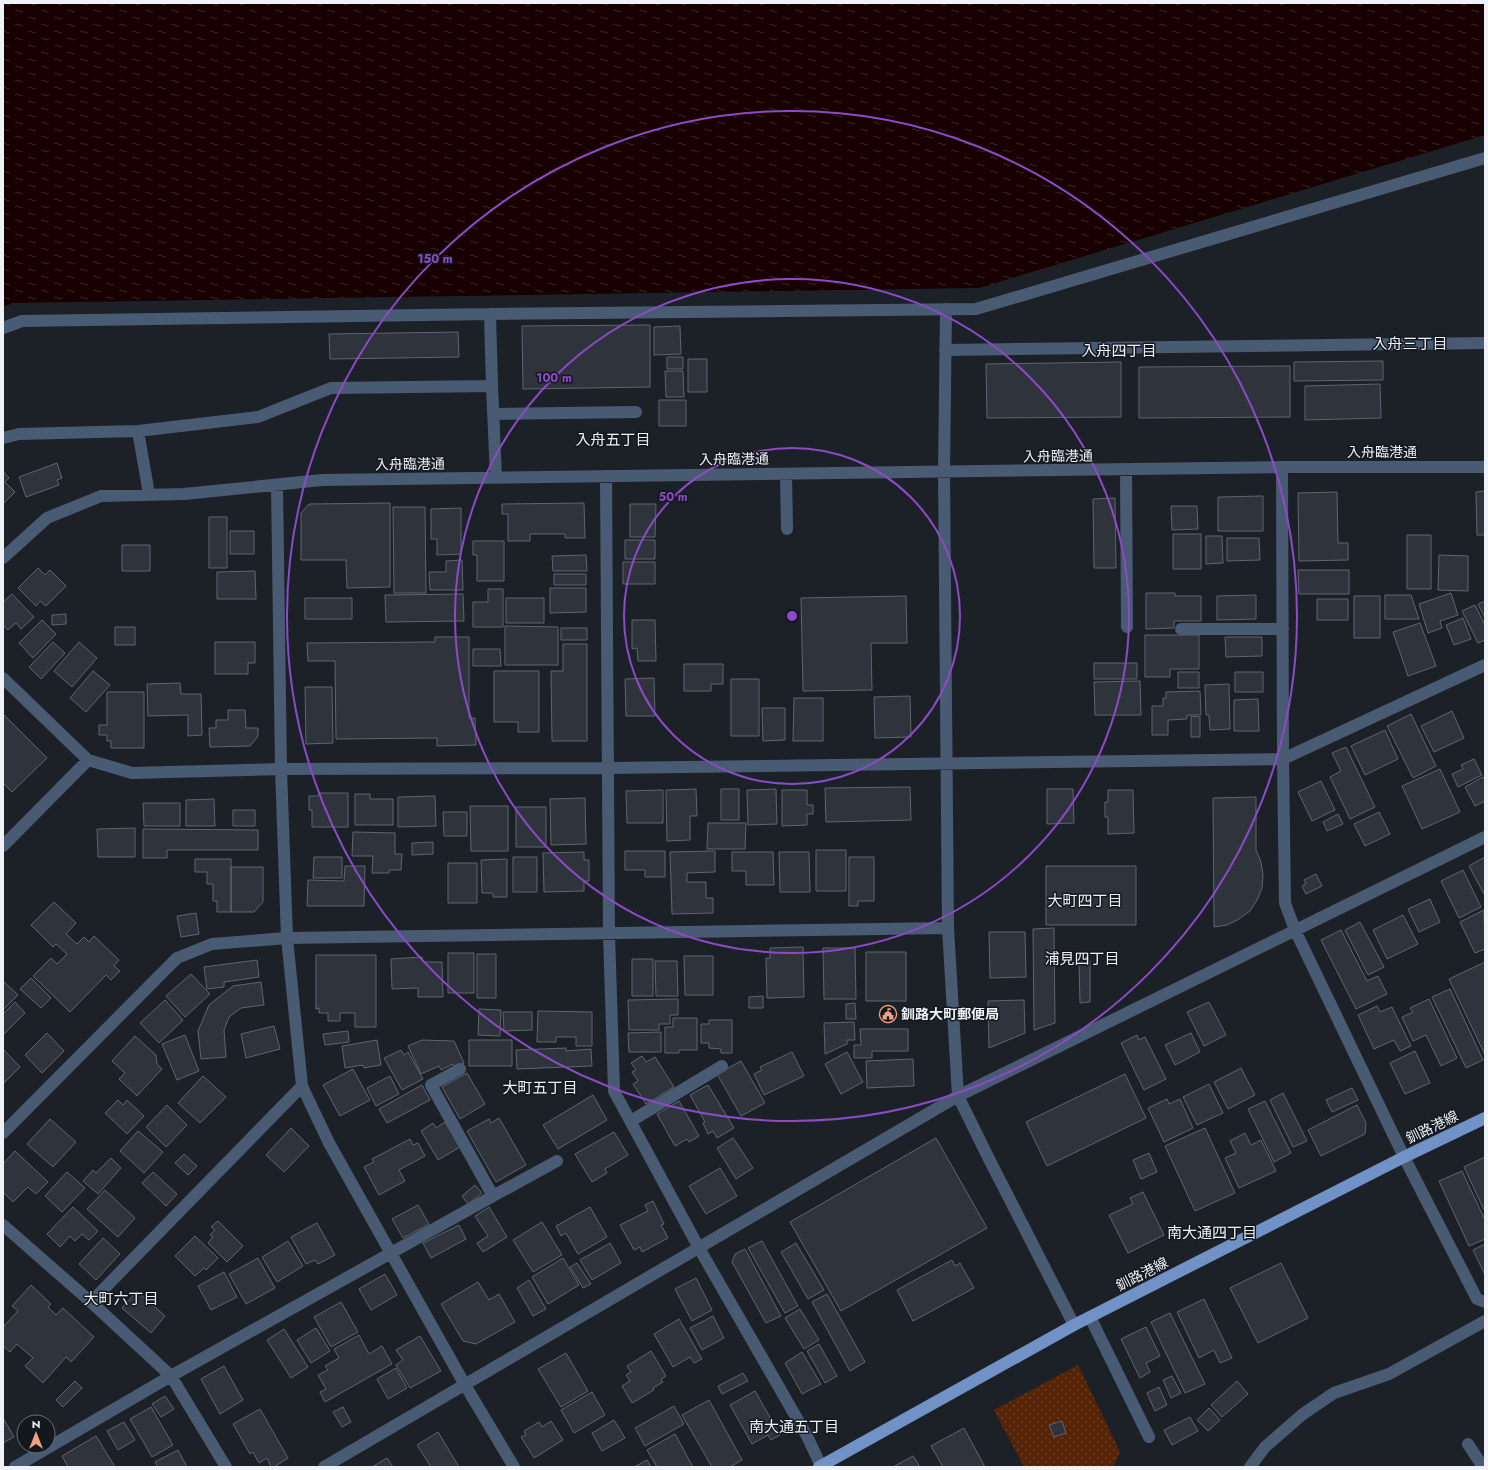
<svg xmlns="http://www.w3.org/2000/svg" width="1488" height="1470" font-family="Jost,'Noto Sans JP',sans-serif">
<defs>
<pattern id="park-dots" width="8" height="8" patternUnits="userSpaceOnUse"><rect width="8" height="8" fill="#562307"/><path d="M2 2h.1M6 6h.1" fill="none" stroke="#6f432c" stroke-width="1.8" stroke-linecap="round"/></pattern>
<pattern id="water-ripples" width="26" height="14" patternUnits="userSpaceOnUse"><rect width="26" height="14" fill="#180000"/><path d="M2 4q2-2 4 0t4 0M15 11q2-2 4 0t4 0" fill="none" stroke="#3a2626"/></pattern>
</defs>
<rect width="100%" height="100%" fill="#1c2128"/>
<!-- park -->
<path fill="url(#park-dots)" d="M1078 1365 1120 1452 1113 1467H1024L994 1410Z"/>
<!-- water -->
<path fill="url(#water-ripples)" d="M3 3H1485V135L979 288 12 303 3 307Z"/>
<!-- building -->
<path fill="#2f343c" stroke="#5f656e" d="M650 325V387L523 389 522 326Z
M680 326 681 354 654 355V327Z
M458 332 459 357 330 359 329 334Z
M667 357H683V369H667Z
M688 359H707V392H688Z
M1383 361V380L1294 381V362Z
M1121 362V417L987 418 986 364Z
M1290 366V417L1139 418V367Z
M665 371H683L684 397H666Z
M1380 384 1381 418 1305 420V386Z
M659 400H686V426H659Z
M57 463 62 478 57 480 59 485 26 497 19 477Z
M3 471 9 478 5 482 15 492 3 504Z
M1485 491V535H1477L1476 492Z
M1337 492 1338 543H1348V560L1299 561 1298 493Z
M1263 496V531H1218V497Z
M1115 498 1116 568H1094L1093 499Z
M390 503V587L347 588 346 560H301V513L309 504Z
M584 503 585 538H565V534H530V541H508V514H502V504Z
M630 504H656L655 537H630Z
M1171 506H1197L1198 529 1172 530Z
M393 507H425L426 593H394Z
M461 508V554L437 555V539H431V509Z
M209 517H227V568H209Z
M230 531H254V554H230Z
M1173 534H1201V569H1173Z
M1407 535H1431V589H1407Z
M1206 536H1222L1223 563 1206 564Z
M1227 538H1259L1260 560 1227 561Z
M625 540H655V559H625Z
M473 541H504V581H477V555H473Z
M122 545H150V571H122Z
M586 555 587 571H553L552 556Z
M1439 555 1468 556V591L1438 590Z
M462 560 463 590H430L429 572H446V561Z
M623 562H655V584H623Z
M38 568 45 575 50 570 66 586 46 606 40 601 36 606 18 588Z
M1298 570H1349V594H1299Z
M255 571 256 599H217V572Z
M554 574H586V585H554Z
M550 588H586V612L550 613Z
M488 589H503V627H473V602H488Z
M1146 593H1175V596H1201V621H1174V628L1146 629Z
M1451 593 1458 615 1440 621 1442 628 1428 633 1419 604Z
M12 594 34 617 21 629 16 623 8 630 3 625V602Z
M463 594 464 621 386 622 385 595Z
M1256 595V619L1217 620V596Z
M1385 595H1411L1419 619H1385Z
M906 596 907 643H871L872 690 803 691 801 598Z
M1354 596H1380V638H1354Z
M305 598H352V619H305Z
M506 598H544V623H506Z
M1317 599H1348V620H1317Z
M1485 601V618L1478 604Z
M1475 605 1485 625V640L1478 643 1462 611Z
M66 614V624L52 625V615Z
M1463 618 1471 639 1454 645 1446 625Z
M42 620 56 634 33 658 19 643Z
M632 620H655L656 661H638L637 648 632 649Z
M1420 623 1436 666 1408 676 1393 632Z
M505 626 558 627V665H505Z
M115 627H135V645H115Z
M561 628H587V640H561Z
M1145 635H1199V669H1170V677H1145Z
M435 637H469V718H475L476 745 437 746V738L336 739 335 661H308L307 643 435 642Z
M1225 637H1262V656L1226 657Z
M53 642 65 653 41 679 29 667Z
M79 642 97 658 72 687 54 671Z
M215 642H255V663H248V674H215Z
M563 644H587V741H552L551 671H563Z
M473 649H500L501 666H473Z
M1094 663H1137V679H1094Z
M684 664H723V684H711V691H684Z
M93 671 110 685 86 712 70 698Z
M494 671H539V732H518V722H494Z
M1178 672H1199V688H1178Z
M1235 672H1263V692H1235Z
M654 678 655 716H626L625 679Z
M731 679H759V736H731Z
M1140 681 1141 715H1095L1094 682Z
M180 683 181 694H201L202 735 188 736V715L148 716 147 684Z
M1229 684 1230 729 1210 730 1209 715H1206L1205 685Z
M305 687H332L333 743 306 744Z
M1200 691 1201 715H1187V719L1168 720V735H1152V706H1163V698H1166V692Z
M107 692H144V748H111V741H107V735H99V725H107Z
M910 696 911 737 875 738 874 697Z
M794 698H823V741H793Z
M1258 699 1259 731H1234V700Z
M762 708H785V740L763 741Z
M228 710H245L246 728H258V736L250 746 210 747 209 728H216V720H228Z
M1452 711 1464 738 1434 752 1421 726Z
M3 714 47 758 12 792 3 783Z
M1411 714 1436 766 1413 778 1387 726Z
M1191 716 1200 717V737H1191Z
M1385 730 1398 759 1365 775 1351 746Z
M1346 747 1375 807 1350 819 1330 777 1341 771 1332 753Z
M1474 759 1482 775 1458 787 1452 774 1463 769 1461 765Z
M1440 769 1460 812 1422 829 1402 786Z
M1483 777 1485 780V801L1475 806 1465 787Z
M1321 781 1335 810 1312 821 1298 792Z
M910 787 911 820 826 822 825 788Z
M696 789 697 816H690V840L667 841 666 790Z
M721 789H739V820H721Z
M776 789 777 824 748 825 747 790Z
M1047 789H1073L1074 823 1047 824Z
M663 790V823H627L626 791Z
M782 790H807V805H813V814H807V825L782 826Z
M1108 790H1133L1134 833 1108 834V817H1105V802H1108Z
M319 793H348V827H312V810H309V796H318Z
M355 794H370V799H393V825H355Z
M435 796 436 826 398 827V797Z
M1256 797V850L1261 862 1263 875 1262 888 1257 900 1250 911 1239 919 1227 925 1214 927 1213 798Z
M585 798 586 844 551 845 550 799Z
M214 799 215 826H186V800Z
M143 803H180V826H144Z
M470 806H508V851H471Z
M516 807H546V847H516Z
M233 810H255V826H233Z
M443 812H467V836H444Z
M1379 812 1390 834 1365 846 1354 824Z
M1338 814 1343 824 1327 831 1323 822Z
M708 823H746L745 849H707Z
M135 828V857H98L97 829Z
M143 829 258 830V850H167V858H143Z
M353 832 395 833V854H402L401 870H389V873H372L373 856H352Z
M433 842V854L412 855V843Z
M816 850H846V891H816Z
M625 851H665V877H645V870H625Z
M715 851V872L687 873V882H706V898H713V913L672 914 670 852Z
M584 852V860H589V881H584V891L544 892 543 853Z
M732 852H773L774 885H746V871H732Z
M779 852H809L810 892H780Z
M314 857H342V878H313Z
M513 857H537V892H513Z
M849 857H874V901H858V906H849Z
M1485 857V896L1469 866Z
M195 859H231V912H217V901H213V884H207V872H195Z
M507 859V897H493V893H482L481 860Z
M448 863H477V903H448Z
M345 866H365L364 906H307L308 880 344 881Z
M1046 866H1136V925H1046Z
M231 867H263V902L254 912H231Z
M1463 870 1481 907 1459 918 1441 881Z
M1316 874 1322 886 1306 894 1302 886 1306 884 1304 880Z
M1430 899 1440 922 1419 932 1408 909Z
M54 902 76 923 66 934 77 944 84 937 89 942 94 936 119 960 114 966 120 971 111 980 106 975 70 1012 33 976 51 958 57 964 67 954 56 944 53 947 31 925Z
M1484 910 1485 949 1475 953 1460 922Z
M196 913 199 934 181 937 177 916Z
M1403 915 1418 944 1387 959 1373 930Z
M1360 922 1384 967 1368 975 1345 930Z
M1054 928 1055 1023 1034 1030 1033 929Z
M1341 930 1367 981 1378 976 1387 994 1356 1009 1321 940Z
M989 932H1025L1026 977 990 978Z
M803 947 804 997 767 998 766 958H770V948Z
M823 948H855L856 999H824Z
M866 952H906V1001H866Z
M448 953H474V993H448Z
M477 954H496V998H477Z
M316 955H376V1027H355V1013H340V1021H328V1013H319V1008L316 1009Z
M684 956H713V995H685Z
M422 957 423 962H442L443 997H418V988L392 989 391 959Z
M632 959H653V996H632Z
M257 960 259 977 224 982V987L207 989 204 967Z
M655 961H677L678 996H656Z
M1090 961V1002L1080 1003 1079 962Z
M1485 962V1055L1449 979Z
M191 974 210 994 185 1017 166 996Z
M31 978 51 998 41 1008 20 989Z
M3 981 18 995 3 1010Z
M261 982 264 1005 241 1008 229 1017 224 1030 226 1057 201 1059 198 1031 209 1005 233 986Z
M1450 989 1483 1060 1466 1068 1432 997Z
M763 996V1008H749V997Z
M678 999V1015H670V1024H659V1030H629L628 1000Z
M1429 999 1457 1058 1441 1066 1426 1035 1413 1041 1402 1017 1413 1012 1410 1008Z
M165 1000 183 1020 159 1043 140 1023Z
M1024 1000 1025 1033 989 1048 988 1001Z
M15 1002 25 1013 3 1035V1014Z
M1209 1002 1226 1035 1204 1046 1187 1012Z
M855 1003 856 1019H846V1004Z
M1377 1006 1380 1012 1392 1007 1411 1046 1400 1051 1394 1040 1374 1049 1358 1015Z
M479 1009 501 1010 500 1036 478 1035Z
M538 1011 592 1012V1046H576V1037H556V1042H537Z
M503 1012H532V1030L504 1031Z
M673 1018H697V1050H679V1053H665V1027H673Z
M709 1020H732V1053H721V1049L709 1048V1043H701V1024H709Z
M854 1022 855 1040H847V1044L825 1054 824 1023Z
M274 1026 280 1049 246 1058 241 1034Z
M860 1029H908V1051H872V1058H854V1045H861Z
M348 1031 349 1042 325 1045 323 1034Z
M661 1032V1052H629L628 1033Z
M47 1033 64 1051 42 1073 25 1055Z
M1191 1033 1200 1052 1175 1065 1165 1045Z
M185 1035 199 1071 177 1080 162 1044Z
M1137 1035 1139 1040 1145 1037 1166 1079 1144 1090 1121 1043Z
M135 1036 156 1055 157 1064 162 1069 137 1096 119 1079 125 1073 112 1061Z
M377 1040 381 1065 364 1068 363 1065 345 1068 342 1046Z
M422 1040 454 1041 464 1063 454 1067 453 1064 441 1070 439 1066 421 1074 408 1046Z
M469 1040H512V1066H469Z
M566 1048V1051L591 1049 592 1066 517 1069 516 1050Z
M3 1049 20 1067 3 1084Z
M401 1050 404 1055 408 1052 423 1079 402 1090 384 1058Z
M1415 1051 1430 1083 1405 1094 1390 1063Z
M792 1052 804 1076 764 1095 754 1074 762 1070 760 1067Z
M847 1052 863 1082 841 1094 825 1064Z
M642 1056 646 1062 655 1057 674 1087 646 1104 633 1084 638 1081 632 1072 636 1070 631 1063Z
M913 1059 914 1086 867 1088 866 1061Z
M741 1061 765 1103 741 1116 717 1074Z
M1241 1068 1255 1095 1228 1109 1214 1082Z
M353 1069 370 1100 340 1116 323 1085Z
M467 1073 485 1104 460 1119 442 1087Z
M1125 1074 1146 1118 1047 1166 1026 1122Z
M203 1076 226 1097 200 1123 178 1103Z
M390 1076 399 1094 376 1106 367 1088Z
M1209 1084 1223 1113 1197 1125 1183 1097Z
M422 1085 430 1100 387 1123 379 1109Z
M708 1085 734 1128 717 1138 713 1131 708 1134 703 1123 705 1122 690 1095Z
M1352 1088 1358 1100 1332 1112 1326 1100Z
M1283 1093 1307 1141 1293 1147 1270 1100Z
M593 1095 607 1120 558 1149 543 1125Z
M1167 1099 1169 1104 1180 1099 1193 1128 1164 1142 1148 1108Z
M118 1100 123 1105 127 1100 144 1116 127 1134 105 1113Z
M679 1101 699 1136 689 1142 687 1139 675 1146 657 1114Z
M1265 1101 1291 1153 1274 1162 1248 1109Z
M167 1105 187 1125 166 1147 146 1127Z
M1357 1105 1366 1123 1365 1134 1321 1156 1308 1130Z
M499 1118 526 1165 496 1182 467 1131 489 1119 491 1123Z
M50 1119 76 1142 53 1167 27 1144Z
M445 1122 460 1147 438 1160 421 1131 433 1123 436 1128Z
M291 1128 309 1146 284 1172 266 1155Z
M1205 1128 1235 1193 1195 1211 1165 1146Z
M138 1131 163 1152 144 1173 120 1151Z
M614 1132 628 1155 605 1169 607 1173 592 1182 575 1154Z
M1245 1133 1251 1145 1261 1140 1276 1171 1239 1188 1225 1158 1236 1153 1230 1141Z
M733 1138 753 1168 736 1179 717 1148Z
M936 1138 987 1228 841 1311 790 1222Z
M410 1139 413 1145 418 1143 425 1156 399 1170 405 1181 379 1195 364 1167 374 1162 372 1159Z
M15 1151 48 1182 36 1194 28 1187 13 1202 3 1192V1164Z
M1149 1153 1157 1172 1141 1179 1133 1160Z
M184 1154 197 1166 188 1175 175 1163Z
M1485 1157V1212L1464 1167Z
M111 1158 121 1168 98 1194 83 1181 93 1170 96 1173Z
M720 1168 737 1196 706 1214 689 1186Z
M1462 1171 1485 1220V1239L1469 1246 1439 1181Z
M67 1172 85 1188 62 1212 45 1196Z
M153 1172 177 1194 166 1206 142 1183Z
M475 1185 482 1193 468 1204 462 1196Z
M105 1190 135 1218 118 1237 87 1209Z
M1143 1192 1164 1235 1128 1253 1109 1215 1133 1204 1130 1198Z
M653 1201 664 1224 661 1225 668 1238 642 1252 640 1247 634 1250 620 1225 648 1211 645 1205Z
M418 1205 429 1224 403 1238 392 1219Z
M73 1207 98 1231 89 1240 82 1234 75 1241 70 1236 60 1247 47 1234Z
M489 1207 507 1237 483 1252 477 1243 488 1236 475 1216Z
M590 1207 607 1237 578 1254 566 1233 561 1236 556 1226Z
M218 1221 243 1246 227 1262 208 1243 213 1237 210 1235 215 1230 211 1227Z
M542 1222 562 1255 533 1272 513 1240Z
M317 1223 335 1255 318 1264 315 1260 306 1264 291 1237Z
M459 1225 466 1239 431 1258 423 1243Z
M195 1236 218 1258 206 1270 204 1268 195 1276 175 1256Z
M103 1238 120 1254 96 1280 79 1264Z
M288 1241 303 1266 277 1282 262 1257Z
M762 1241 798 1306 785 1313 748 1248Z
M610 1243 621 1263 592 1280 580 1260Z
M796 1243 824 1290 808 1299 781 1252Z
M1485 1244V1275L1473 1250Z
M745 1249 781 1316 766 1323 732 1262 735 1254Z
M258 1258 275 1288 246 1304 229 1274Z
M563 1258 579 1285 548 1304 532 1277Z
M952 1260 955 1266 960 1263 974 1288 913 1321 897 1290Z
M577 1263 591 1284 583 1288 570 1267Z
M1281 1263 1308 1318 1258 1343 1230 1288Z
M224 1272 237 1297 211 1310 198 1286Z
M385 1274 397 1295 371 1310 359 1289Z
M696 1278 712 1310 692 1321 675 1289Z
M529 1280 546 1309 533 1316 517 1288Z
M478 1282 489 1300 499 1294 515 1322 476 1344 463 1341 441 1304Z
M31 1285 51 1304 48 1307 56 1315 63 1308 94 1337 71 1362 66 1357 43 1383 25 1366 33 1358 17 1344 10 1352 3 1346V1327L18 1311 12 1306Z
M137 1291 165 1316 151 1333 122 1308Z
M827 1294 865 1362 850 1371 812 1302Z
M1204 1299 1232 1358 1220 1363 1214 1350 1199 1358 1177 1312Z
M341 1302 358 1332 331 1347 314 1317Z
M800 1309 819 1340 804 1349 785 1318Z
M1170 1313 1205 1384 1185 1393 1151 1322Z
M713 1316 724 1338 702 1350 690 1328Z
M679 1319 702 1359 694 1363 690 1357 673 1367 654 1334Z
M1146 1327 1160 1356 1146 1363 1150 1372 1140 1378 1121 1339Z
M316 1328 330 1351 311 1363 297 1340Z
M284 1329 308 1367 291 1378 267 1340Z
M359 1335 369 1354 382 1346 392 1364 325 1402 320 1392 326 1389 318 1375 328 1370 325 1366 339 1358 334 1349Z
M420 1336 441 1371 410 1388 396 1365 403 1360 396 1350Z
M819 1344 837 1376 825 1383 807 1351Z
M651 1351 666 1376 661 1379 663 1382 653 1388 654 1390 632 1403 622 1386 630 1381 626 1375 631 1372 627 1366Z
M802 1352 821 1384 802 1394 785 1363Z
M566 1353 588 1391 561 1407 538 1369Z
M224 1366 243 1400 220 1414 201 1379Z
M396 1368 407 1388 388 1399 377 1379Z
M743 1373 748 1381 722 1394 718 1386Z
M1172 1376 1181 1393 1171 1398 1163 1380Z
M75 1381 82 1388 63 1407 56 1400Z
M1237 1381 1248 1394 1222 1417 1211 1405Z
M1159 1387 1167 1405 1155 1411 1147 1393Z
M755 1391 780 1435 771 1440 768 1435 752 1444 730 1405Z
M592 1392 605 1415 574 1433 561 1410Z
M165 1396 174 1409 161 1417 152 1404Z
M709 1400 742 1460 730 1467H712L682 1415Z
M674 1406 684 1424 645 1446 635 1428Z
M151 1407 173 1445 152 1457 130 1419Z
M343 1407 351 1422 342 1427 333 1412Z
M1209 1408 1220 1420 1208 1431 1197 1420Z
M260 1409 288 1458 274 1467H271L267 1458 259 1463 253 1452 250 1454 233 1424Z
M1190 1417 1198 1431 1172 1445 1164 1430Z
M3 1418 14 1437 3 1443Z
M614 1420 625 1438 602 1451 592 1433Z
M551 1421 563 1440 534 1458 521 1437 526 1435 524 1431 539 1422 542 1427Z
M1062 1421 1066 1433 1054 1437 1049 1425Z
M124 1422 135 1440 118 1450 107 1431Z
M964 1428 985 1467H943L931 1446Z
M438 1432 459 1467H431L417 1445Z
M675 1434 693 1467H657L647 1450Z
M96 1436 115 1467H68L62 1456Z
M178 1450 187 1467H158L155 1462Z
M913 1456 920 1467H893Z
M387 1458 393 1467H372Z
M647 1460 651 1467H634Z"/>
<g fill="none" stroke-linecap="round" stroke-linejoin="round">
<!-- minor -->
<path stroke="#495a73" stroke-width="12" d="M946 309 944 472 948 928 958 1096 988 1157 1074 1325
M3 328 22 321 490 314
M945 350 1485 343
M492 386 490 314 976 309 1485 158
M493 414 636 412
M138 431 258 417 331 388 492 386 496 477
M3 438 19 434 138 431 149 494
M1282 467 1283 759 1285 903 1295 930 1404 1157 1477 1299 1485 1302
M1126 470 1127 627
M786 474 787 529
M606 476 609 934 614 1091 699 1248 807 1436 821 1466
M277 485 281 769 287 938 302 1086 329 1143 465 1385 514 1467
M3 558 47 518 101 496 184 494 322 480 1282 467H1485
M1181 629H1283
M3 678 88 760 132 773 281 769 608 768 1283 759 1485 665
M3 846 88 760
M631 1121 722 1066
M3 1133 177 958 212 944 287 938 948 928
M493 1196 557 1161
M3 1225 91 1302 171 1376 226 1467
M91 1302 302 1086
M1090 1317 1149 1437
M1468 1444 1483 1467
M15 1467 171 1376 493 1196 431 1085 460 1069
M324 1467 958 1096 1485 837
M1250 1467 1265 1447 1303 1414 1334 1393 1389 1374 1485 1321"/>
<!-- major -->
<path stroke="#7192c6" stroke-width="12" d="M819 1467 1074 1325 1404 1157 1485 1118"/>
</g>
<!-- distance rings -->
<g fill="none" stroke="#8c4ac7" stroke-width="2">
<circle cx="792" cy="616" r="168"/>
<circle cx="792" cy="616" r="337"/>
<circle cx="792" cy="616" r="505"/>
</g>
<!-- icons -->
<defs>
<g id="civic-ring" transform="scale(0.9)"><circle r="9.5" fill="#13181f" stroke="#f1a17d" stroke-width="1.5"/><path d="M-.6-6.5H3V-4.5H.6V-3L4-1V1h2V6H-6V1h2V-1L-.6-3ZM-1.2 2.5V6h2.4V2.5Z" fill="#f1a17d"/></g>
</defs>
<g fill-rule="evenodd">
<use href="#civic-ring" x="888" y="1014"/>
</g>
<g text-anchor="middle" stroke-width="3" stroke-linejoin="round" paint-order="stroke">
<!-- street labels -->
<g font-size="14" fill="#eff2f7" stroke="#13181f">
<text x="1382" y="457">入舟臨港通</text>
<text transform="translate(1058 456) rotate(-1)" y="5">入舟臨港通</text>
<text transform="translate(734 459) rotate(-1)" y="5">入舟臨港通</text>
<text transform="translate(410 464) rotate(-1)" y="5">入舟臨港通</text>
<text transform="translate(1432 1127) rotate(-26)" y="5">釧路港線</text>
<text transform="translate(1142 1274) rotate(-27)" y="5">釧路港線</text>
</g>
<!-- poi labels -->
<g font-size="14" font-weight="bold" fill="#eff2f7" stroke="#13181f" text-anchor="start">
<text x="901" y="1019">釧路大町郵便局</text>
</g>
<!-- neighbourhood labels -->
<g font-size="15" fill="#eff2f7" stroke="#13181f">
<text x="1410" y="349">入舟三丁目</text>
<text x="1119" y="356">入舟四丁目</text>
<text x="613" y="445">入舟五丁目</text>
<text x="1085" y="906">大町四丁目</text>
<text x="1082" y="964">浦見四丁目</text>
<text x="540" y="1093">大町五丁目</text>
<text x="1212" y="1238">南大通四丁目</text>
<text x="121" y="1304">大町六丁目</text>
<text x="794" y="1432">南大通五丁目</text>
</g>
</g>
<circle cx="792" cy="616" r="6" fill="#8c4ac7" stroke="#13181f" stroke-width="2"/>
<g font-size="12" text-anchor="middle" font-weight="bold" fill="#8c4ac7" stroke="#13181f" stroke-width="3" stroke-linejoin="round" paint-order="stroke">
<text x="435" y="263">150 m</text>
<text x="554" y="382">100 m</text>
<text x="673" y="501">50 m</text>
</g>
<!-- border -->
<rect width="1488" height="1470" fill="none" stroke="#eff2f7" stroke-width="8"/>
<!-- north arrow -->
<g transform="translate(36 1434)"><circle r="19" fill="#13181f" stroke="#6b6f75"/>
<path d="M0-3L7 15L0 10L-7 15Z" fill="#f1a17d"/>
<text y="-6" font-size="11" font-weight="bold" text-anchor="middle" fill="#eff2f7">N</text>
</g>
</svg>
